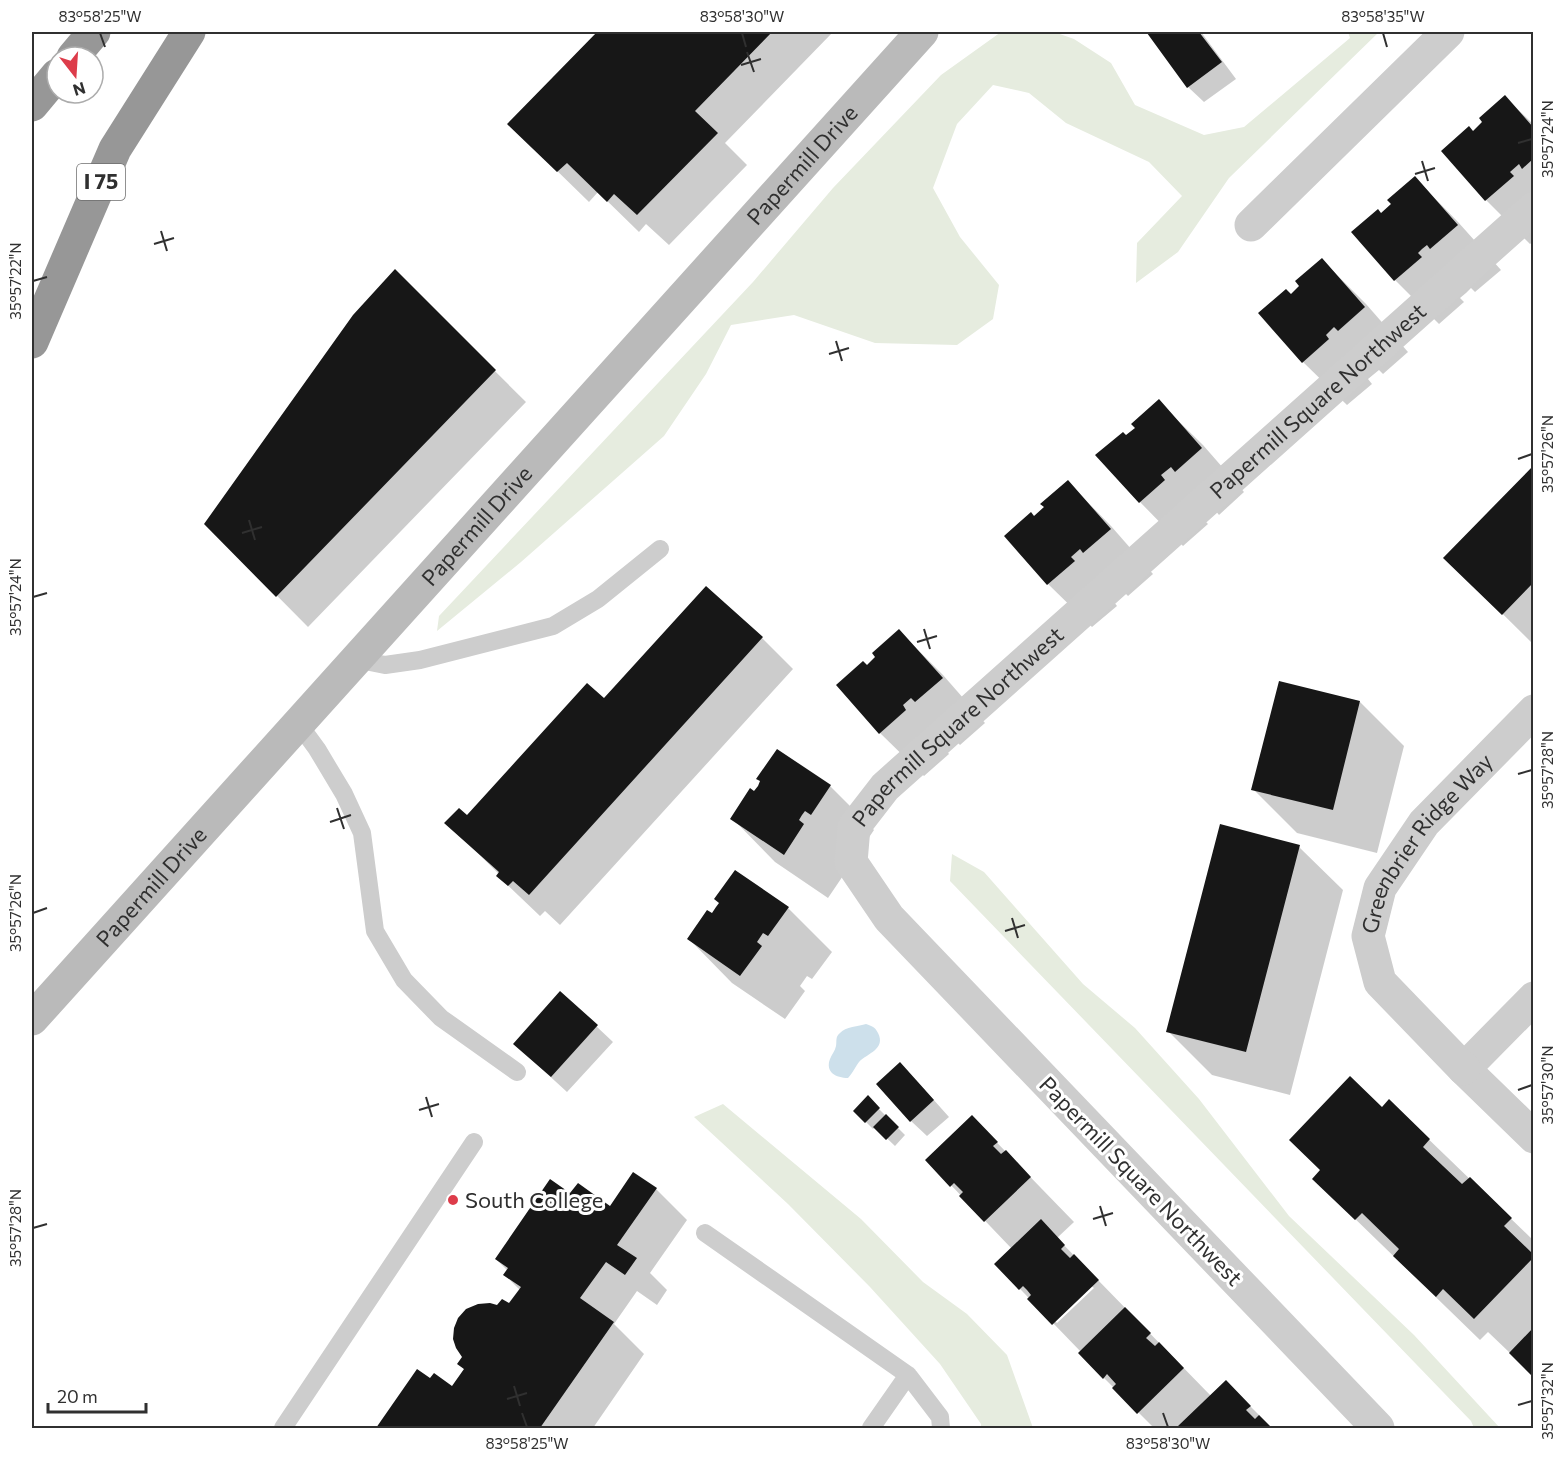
<svg xmlns="http://www.w3.org/2000/svg" width="1565" height="1460" font-family="Commissioner,sans-serif">
<rect width="100%" height="100%" fill="#fff"/>
<!-- green -->
<path fill="#e6ecdf" d="M1001 32H1054L1074 39 1111 63 1135 105 1204 135 1244 127 1350 38 1348 32H1379L1229 178 1178 252 1136 283 1137 243 1182 196 1149 162 1066 123 1029 93 993 85 957 124 933 188 960 237 999 285 993 319 957 345 875 343 794 315 731 325 706 374 664 436 521 562 437 631 439 616 753 282 833 188 941 75Z
M952 854 984 872 1083 984 1135 1028 1199 1099 1289 1216 1414 1335 1500 1428H1474L1471 1421 950 881Z
M723 1104 861 1219 923 1282 967 1314 1007 1355 1033 1428H981V1424L940 1364 870 1287 788 1204 694 1117Z"/>
<!-- water -->
<path fill="#cde0eb" d="M866 1024C872 1026 875 1027 878 1033 886 1049 868 1053 859 1062 855 1067 853 1073 848 1078 836 1078 825 1072 830 1059 832 1054 835 1051 836 1046 837 1041 835 1037 840 1033 845 1027 859 1026 866 1024Z"/>
<!-- shadow -->
<path fill="#0003" fill-rule="evenodd" d="M599 32H833L725 143 747 165 669 245 646 224 639 232 598 192 589 202 509 124Z
M1152 32H1201L1236 79 1204 102 1188 87 1149 34Z
M1505 97 1534 125V241L1530 244 1486 200 1473 132Z
M1415 178 1458 222 1501 270 1475 292 1471 288 1466 293 1460 298 1464 302 1439 324 1395 280 1353 232 1381 215Z
M1322 260 1366 304 1408 352 1383 374 1379 370 1368 379 1372 384 1347 405 1303 362 1291 296Z
M395 272 526 402 308 627 206 524Z
M1159 402 1203 445 1244 492 1219 515 1215 510 1204 520 1208 524 1183 546 1140 502 1126 437 1137 428Z
M1534 468V645L1446 558Z
M1068 482 1111 526 1153 574 1128 596 1124 592 1114 602 1117 606 1092 627 1048 584 1034 518Z
M707 588 762 638 793 669 560 925 545 911 540 916 498 876 499 874 447 823 467 818 604 700Z
M899 631 943 675 985 723 960 745 956 741 946 750 949 754 924 776 880 733 867 667Z
M1360 702 1404 746 1377 853 1297 833 1253 789Z
M830 786 874 830 828 898 775 862 732 818 754 793Z
M1299 847 1343 890 1290 1095 1212 1075 1168 1031Z
M721 904 788 908 832 952 812 979 807 976 800 986 805 991 785 1019 732 983 689 939 712 915Z
M561 993 613 1042 567 1092 531 1059Z
M916 1080 949 1117 927 1136 911 1121Z
M868 1098 905 1135 895 1146 875 1127 873 1129 855 1111Z
M1389 1101 1534 1241V1376L1488 1332 1480 1340 1314 1179Z
M972 1117 1074 1222 1057 1238 1211 1396 1226 1382 1272 1428H1154L1104 1378 1080 1353 1081 1352 996 1264 1012 1249 927 1160ZM1091 1286 1094 1288 1057 1323 1055 1321Z
M656 1189 687 1220 650 1273 667 1290 657 1305 637 1291 614 1324 644 1354 593 1428H378L418 1371 431 1380 453 1388 465 1370 459 1364 510 1305 520 1290 505 1275 508 1271 496 1259 571 1195 611 1208Z"/>
<!-- building -->
<path fill="#171717" d="M597 32H772L695 111 718 133 637 215 614 194 607 202 567 163 557 172 507 124Z
M1150 32H1199L1222 62 1187 88 1147 33Z
M1505 95 1533 127V159L1522 169 1519 164 1510 172 1514 176 1485 201 1441 151 1469 126 1473 131 1482 122 1479 118Z
M1415 176 1458 225 1430 249 1427 245 1422 249 1418 253 1422 257 1394 281 1351 232 1378 209 1381 213 1391 204 1387 200Z
M1322 258 1365 307 1338 331 1334 327 1326 335 1329 339 1302 363 1258 313 1286 289 1291 294 1299 286 1295 281Z
M395 269 496 370 276 597 204 524 353 315Z
M1159 399 1202 448 1175 472 1171 467 1161 475 1165 480 1139 503 1095 455 1123 432 1126 435 1135 428 1131 424Z
M1533 466V583L1502 615 1443 558Z
M1068 480 1111 529 1083 553 1080 549 1071 557 1075 561 1047 585 1004 536 1031 512 1034 516 1044 507 1040 504Z
M706 586 763 637 529 895 513 881 508 886 496 876 499 872 444 823 459 808 467 815 587 683 604 698Z
M899 629 943 678 915 702 911 698 903 705 906 710 879 734 836 685 863 661 867 665 875 657 872 653Z
M1279 681 1360 701 1333 810 1251 790Z
M777 749 831 785 811 815 805 811 802 815 799 820 804 824 784 855 730 819 750 788 754 791 758 786 760 781 756 779Z
M1220 824 1300 845 1246 1052 1166 1032Z
M735 870 789 907 768 936 763 933 757 942 762 946 740 976 687 939 707 910 712 913 716 907 719 903 714 899Z
M560 991 598 1025 551 1077 513 1044Z
M900 1062 934 1100 910 1122 876 1084Z
M1350 1076 1382 1107 1389 1099 1430 1139 1423 1147 1443 1166 1462 1184 1470 1177 1512 1218 1504 1226 1533 1254V1258L1474 1319 1443 1289 1436 1297 1393 1256 1399 1249 1362 1213 1355 1220 1312 1179 1320 1170 1289 1140Z
M868 1095 880 1108 865 1123 853 1111Z
M886 1114 899 1127 886 1140 873 1127Z
M972 1115 998 1142 993 1146 1001 1154 1006 1150 1031 1177 984 1222 959 1196 963 1192 954 1183 950 1187 925 1160Z
M633 1172 657 1188 617 1245 637 1258 625 1275 606 1262 580 1298 614 1322 540 1428H376L417 1369 430 1378 434 1373 452 1386 464 1369 457 1364 462 1357 456 1348 453 1339 454 1328 458 1318 466 1309 478 1304 490 1303 497 1305 502 1299 509 1303 521 1287 503 1275 508 1268 495 1259 550 1179 570 1193 578 1183 610 1206Z
M1041 1219 1065 1245 1061 1249 1070 1258 1074 1254 1099 1280 1052 1325 1027 1299 1031 1295 1027 1290 1023 1286 1019 1290 994 1264Z
M1125 1307 1151 1333 1146 1338 1155 1346 1159 1342 1184 1368 1137 1414 1112 1388 1116 1384 1107 1374 1103 1379 1078 1353Z
M1533 1328V1377L1509 1353Z
M1226 1380 1251 1406 1246 1410 1255 1419 1259 1415 1272 1428H1180L1178 1426Z"/>
<g fill="none" stroke-linecap="round" stroke-linejoin="round">
<!-- service -->
<path stroke="#cdcdcd" stroke-width="18" d="M355 659 385 665 420 660 553 626 598 599 660 549
M298 723 317 749 344 794 362 833 375 931 404 980 441 1018 517 1072
M705 1233 908 1375 940 1417 941 1428
M283 1428 474 1142
M871 1428 908 1375"/>
<!-- minor -->
<g stroke="#cdcdcd" stroke-width="33">
<path d="M1251 225 1448 32"/>
<path d="M1534 998 1464 1069 1534 1137"/>
<path id="s1" d="M1464 1069 1380 982 1368 936 1380 888 1424 823 1534 711"/>
<path id="s2" d="M1378 1428 889 918 851 862 854 827 885 787 1534 208"/>
</g>
<!-- secondary -->
<path stroke="#bababa" stroke-width="33" id="s3" d="M32 1019 922 32"/>
<!-- motorway -->
<path stroke="#979797" stroke-width="33" d="M73 57 94 32
M32 105 57 75
M32 342 115 149 189 32"/>
</g>
<!-- ticks -->
<path fill="none" stroke="#303030" stroke-width="2" d="M100 33 105 47M742 33 746 47M1383 33 1387 47M747 52 754 72M741 65 761 59M1518 143 1532 139M1422 161 1428 181M1415 174 1435 168M161 231 167 251M154 244 174 238M33 281 47 277M836 341 842 361M829 354 849 348M1518 459 1532 454M249 520 255 540M242 533 262 527M33 597 47 593M924 629 930 649M917 642 937 636M1518 774 1532 770M337 808 344 829M330 822 351 815M33 913 47 908M1012 918 1018 938M1005 931 1025 925M1518 1090 1532 1085M426 1097 432 1117M419 1110 439 1104M1100 1206 1106 1226M1093 1219 1113 1213M33 1228 47 1224M514 1386 520 1406M507 1399 527 1393M1518 1405 1532 1401M522 1413 527 1427M1163 1413 1168 1427"/>
<!-- markers -->
<circle fill="#dd3c4a" stroke="#fff" stroke-width="2" cx="453" cy="1200" r="6"/>
<g text-anchor="middle" stroke-width="6" stroke-linejoin="round" paint-order="stroke">
<!-- shield labels -->
<rect fill="#fff" stroke="#6e6e6e" stroke-width="1.5" x="77" y="164" width="48" height="36" rx="4.5"/>
<g font-size="21" font-weight="bold" fill="#303030">
<text x="101" y="189">I 75</text>
</g>
<!-- street labels -->
<g font-size="22" fill="#303030" stroke="#fff">
<text dy="8" stroke="none"><textPath href="#s3" startOffset="1150">Papermill Drive</textPath></text>
<text dy="8" stroke="none"><textPath href="#s2" startOffset="1440">Papermill Square Northwest</textPath></text>
<text dy="8" stroke="none"><textPath href="#s3" startOffset="664">Papermill Drive</textPath></text>
<text dy="8" stroke="none"><textPath href="#s2" startOffset="954">Papermill Square Northwest</textPath></text>
<text dy="8" stroke="none"><textPath href="#s1" startOffset="280">Greenbrier Ridge Way</textPath></text>
<text dy="8" stroke="none"><textPath href="#s3" startOffset="178">Papermill Drive</textPath></text>
<text transform="translate(1141 1181) rotate(46)" y="8">Papermill Square Northwest</text>
</g>
<!-- poi labels -->
<g font-size="22" fill="#303030" stroke="#fff" text-anchor="start">
<text x="465" y="1208">South College</text>
</g>
</g>
<!-- border -->
<rect width="1565" height="1460" fill="none" stroke="#ffffff" stroke-width="66"/>
<!-- north arrow -->
<g transform="translate(75 75) rotate(163)"><circle r="28" fill="#ffffff" stroke="#acacac" stroke-width="1.5"/>
<path d="M0-4.5L10 22L0 15L-10 22Z" fill="#dd3c4a"/>
<text y="-9" font-size="16" font-weight="bold" text-anchor="middle" fill="#303030">N</text>
</g>
<!-- scale -->
<path d="M48 1403v9h98v-9" fill="none" stroke="#303030" stroke-width="3"/>
<text x="57" y="1403" font-size="18" fill="#303030" stroke="#ffffff" stroke-width="4.5" paint-order="stroke">20 m</text>
<rect x="33" y="33" width="1499" height="1394" fill="none" stroke="#303030" stroke-width="2"/>
<g font-size="15" text-anchor="middle" fill="#303030">
<text x="100" y="22">83°58'25"W</text>
<text x="742" y="22">83°58'30"W</text>
<text x="1383" y="22">83°58'35"W</text>
<text transform="translate(1548 139) rotate(-90)" y="5">35°57'24"N</text>
<text transform="translate(16 281) rotate(-90)" y="5">35°57'22"N</text>
<text transform="translate(1548 454) rotate(-90)" y="5">35°57'26"N</text>
<text transform="translate(16 597) rotate(-90)" y="5">35°57'24"N</text>
<text transform="translate(1548 770) rotate(-90)" y="5">35°57'28"N</text>
<text transform="translate(16 913) rotate(-90)" y="5">35°57'26"N</text>
<text transform="translate(1548 1085) rotate(-90)" y="5">35°57'30"N</text>
<text transform="translate(16 1228) rotate(-90)" y="5">35°57'28"N</text>
<text transform="translate(1548 1401) rotate(-90)" y="5">35°57'32"N</text>
<text x="527" y="1449">83°58'25"W</text>
<text x="1168" y="1449">83°58'30"W</text>
</g>
</svg>
